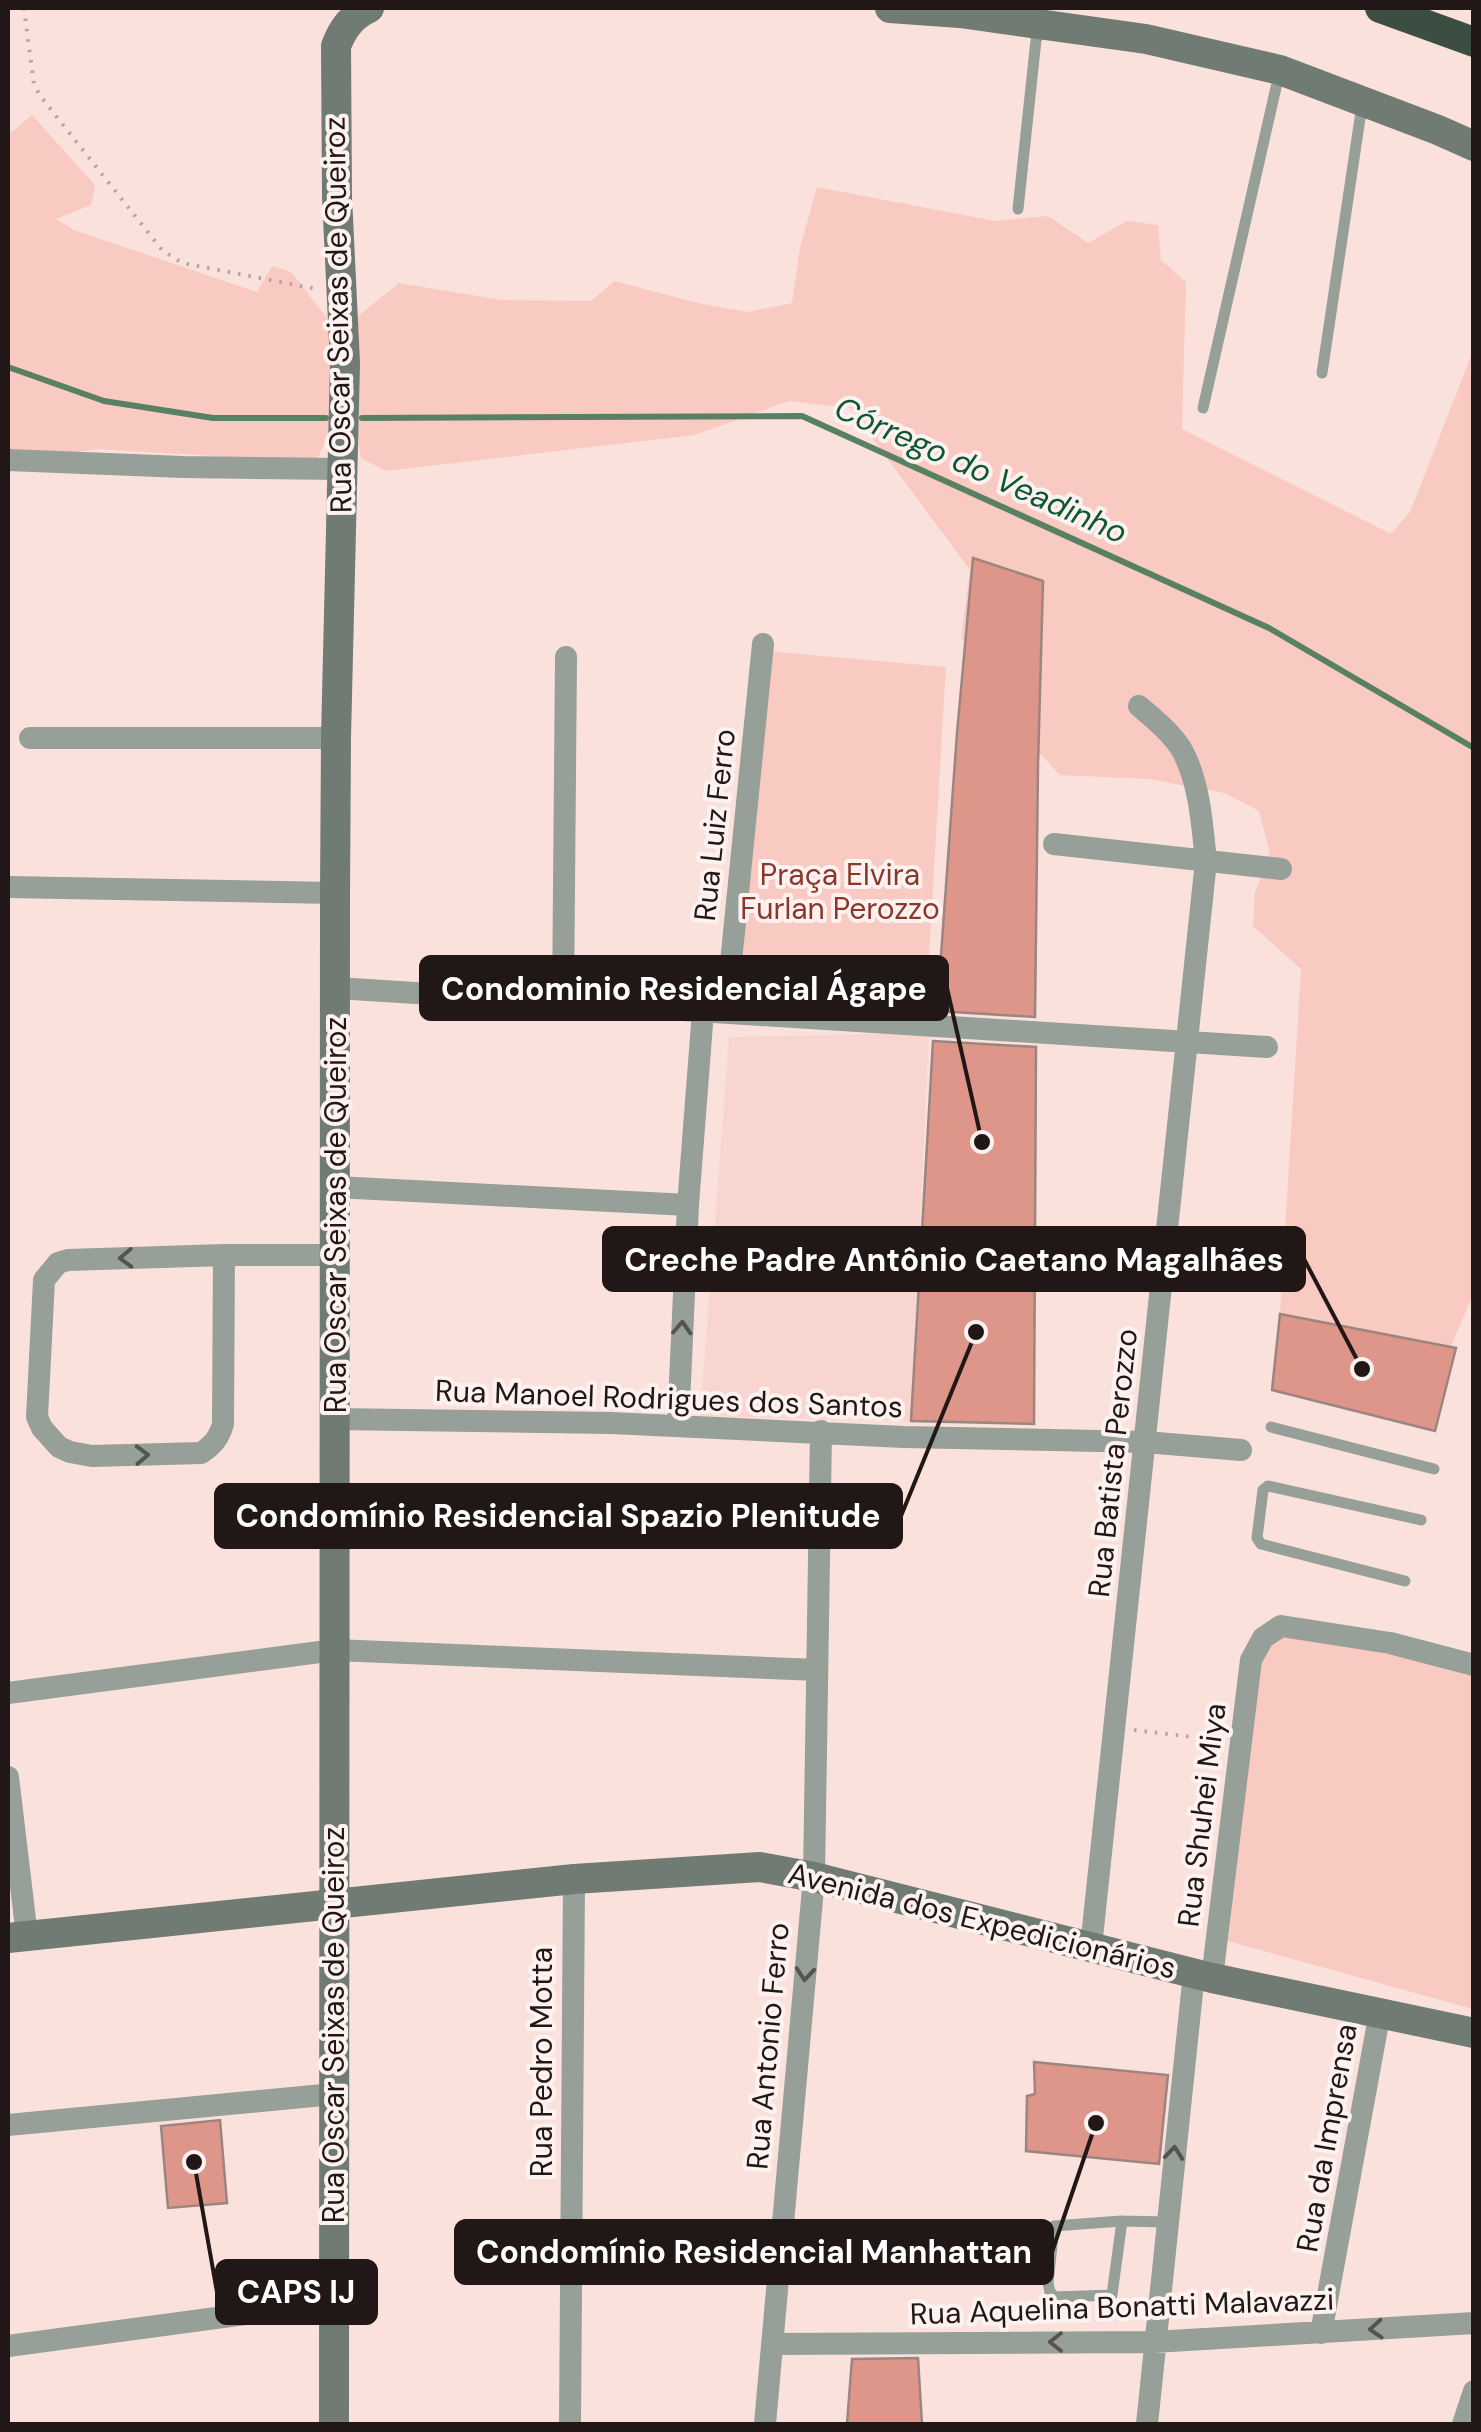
<svg xmlns="http://www.w3.org/2000/svg" width="1481" height="2432" font-family="'DM Sans',sans-serif">
<rect width="100%" height="100%" fill="#fbe1dc"/>
<!-- built -->
<path fill="#f8d5cf" d="M929 1033 911 1421 700 1416 729 1037Z"/>
<!-- green -->
<path fill="#f9cac1" d="M32 115 95 185 91 205 56 219 74 230 257 292 272 266 291 272 338 332 399 283 502 300 591 301 614 281 698 303 747 312 792 303 800 248 817 187 995 221 1048 216 1088 243 1127 221 1158 225 1161 260 1186 282 1182 429 1391 534 1410 512 1473 351 1474 625 1471 627 1474 629V1292L1437 1379 1277 1362 1301 969 1253 926 1255 892 1270 854 1259 811 1224 793 1149 779 1060 775 1016 728 999 659 961 639 970 570 850 408 789 401 695 435 386 471 361 458 351 405 329 434 316 462 96 449 8 464V130L12 132Z
M766 651 946 667 926 1004 765 999 747 983 742 972Z
M1285 1631 1473 1673V2009L1228 1941 1258 1666 1268 1644Z"/>
<g fill="none" stroke-linecap="round" stroke-linejoin="round">
<!-- stream -->
<path stroke="#588164" stroke-width="6" d="M8 367 104 401 213 418H326
M362 418 802 416 1269 628 1474 748"/>
</g>
<!-- building -->
<path fill="#dd9689" stroke="#9c8580" stroke-width="2.5" d="M973 558 1043 581 1038 765 1035 1017 937 1011 957 733Z
M933 1041 1036 1047 1034 1424 911 1421Z
M1280 1314 1456 1348 1435 1431 1272 1390Z
M1034 2062 1168 2075 1159 2164 1026 2151 1027 2096 1035 2094Z
M220 2120 227 2203 168 2208 161 2126Z
M918 2358 922 2424H847L852 2359Z"/>
<g fill="none" stroke-linecap="round" stroke-linejoin="round">
<!-- path -->
<path stroke="#b9a4a1" stroke-width="4" stroke-dasharray="2.5 8" stroke-linecap="butt" d="M24 8 34 85 41 97 162 250 182 263 317 289
M1134 1730 1219 1740"/>
<!-- lane -->
<path stroke="#969f98" stroke-width="11" d="M1018 209 1036 40 1044 26
M1322 373 1362 105
M1203 408 1280 70
M1271 1427 1434 1469
M1405 1581 1261 1544 1257 1538 1263 1490 1268 1486 1421 1520
M1122 2221 1112 2295 1055 2297 1050 2292 1048 2283 1054 2226 1122 2221 1166 2222"/>
<!-- street -->
<path stroke="#969f98" stroke-width="22" d="M8 460 183 467 342 469
M30 738H336
M1054 844 1281 869
M8 887 335 893
M336 988 1267 1047
M563 1003 566 657
M726 1012 763 644
M336 1187 688 1205
M224 1255 223 1424C219 1438 213 1445 201 1453L92 1456 70 1452 59 1447 42 1428 37 1417 44 1280 58 1263 68 1260 224 1255H336
M335 1419 611 1423 904 1437 1145 1442 1241 1450
M678 1426 688 1205 703 1011
M8 1693 335 1650 817 1670
M8 1777 27 1936
M1091 1947 1206 861C1202 825 1200 785 1183 752 1173 734 1154 719 1139 706
M1212 1978 1251 1660 1263 1638 1281 1626 1390 1643 1474 1665
M8 2125 334 2094
M1321 2333 1380 2012
M772 2344 1154 2342 1474 2323
M8 2346 334 2302
M570 2424 574 1879
M765 2424 814 1877 821 1431
M1147 2424 1194 1973
M1463 2424 1474 2391"/>
<!-- secondary -->
<path stroke="#6f7b73" stroke-width="30" d="M890 8 960 13 1146 39 1280 70 1438 130 1474 146
M8 1938 574 1879 760 1867 814 1877 1212 1978 1474 2033
M334 2424 335 893 336 738 345 363 337 197 336 46C343 28 352 16 369 8"/>
<!-- highway -->
<path stroke="#3c4d41" stroke-width="30" d="M1380 8 1474 42"/>
</g>
<!-- one-way arrows -->
<defs><path id="oneway-chevron" d="M-2-3.5L2.5 0L-2 3.5" fill="none" stroke-width="1.6" stroke-linecap="round" stroke-linejoin="round" transform="scale(2.5)"/></defs>
<g stroke="#555450">
<use href="#oneway-chevron" transform="translate(126 1258) rotate(178)"/>
<use href="#oneway-chevron" transform="translate(682 1328) rotate(-87)"/>
<use href="#oneway-chevron" transform="translate(142 1455) rotate(-2)"/>
<use href="#oneway-chevron" transform="translate(805 1974) rotate(95)"/>
<use href="#oneway-chevron" transform="translate(1174 2153) rotate(-84)"/>
<use href="#oneway-chevron" transform="translate(1376 2329) rotate(176)"/>
<use href="#oneway-chevron" transform="translate(1056 2342) rotate(180)"/>
</g>
<g text-anchor="middle" stroke-width="8" stroke-linejoin="round" paint-order="stroke">
<!-- street labels -->
<g font-size="30" fill="#201716" stroke="#fdf2f0">
<text transform="translate(338 315) rotate(-91)" y="10">Rua Oscar Seixas de Queiroz</text>
<text transform="translate(715 825) rotate(-84)" y="10">Rua Luiz Ferro</text>
<text transform="translate(336 1215) rotate(-90)" y="10">Rua Oscar Seixas de Queiroz</text>
<text transform="translate(669 1399) rotate(2)" y="10">Rua Manoel Rodrigues dos Santos</text>
<text transform="translate(1113 1463) rotate(-84)" y="10">Rua Batista Perozzo</text>
<text transform="translate(1202 1815) rotate(-83)" y="10">Rua Shuhei Miya</text>
<text transform="translate(982 1921) rotate(14)" y="10">Avenida dos Expedicionários</text>
<text transform="translate(334 2025) rotate(-90)" y="10">Rua Oscar Seixas de Queiroz</text>
<text transform="translate(768 2046) rotate(-85)" y="10">Rua Antonio Ferro</text>
<text transform="translate(542 2062) rotate(-90)" y="10">Rua Pedro Motta</text>
<text transform="translate(1327 2138) rotate(-80)" y="10">Rua da Imprensa</text>
<text transform="translate(1122 2307) rotate(-2)" y="10">Rua Aquelina Bonatti Malavazzi</text>
</g>
<!-- park labels -->
<g font-size="30" fill="#8b362a" stroke="#fdf2f0">
<text x="840" y="885">Praça Elvira<tspan x="840" dy="34">Furlan Perozzo</tspan></text>
</g>
<!-- water labels -->
<g font-size="32" font-style="italic" fill="#0d5832" stroke="#fdf2f0">
<text transform="translate(981 470) rotate(24)" y="11">Córrego do Veadinho</text>
</g>
</g>
<!-- callouts -->
<path fill="none" stroke="#201716" stroke-width="4" d="M982 1142L947 988M1362 1369L1304 1259M976 1332L901 1516M1096 2123L1052 2252M194 2162L217 2292"/>
<g fill="#201716" stroke="#fdf2f0" stroke-width="4">
<circle cx="982" cy="1142" r="10"/>
<circle cx="1362" cy="1369" r="10"/>
<circle cx="976" cy="1332" r="10"/>
<circle cx="1096" cy="2123" r="10"/>
<circle cx="194" cy="2162" r="10"/>
</g>
<g fill="#201716" stroke="#201716" stroke-width="4">
<rect x="421" y="957" width="526" height="62" rx="10"/>
<rect x="604" y="1228" width="700" height="62" rx="10"/>
<rect x="216" y="1485" width="685" height="62" rx="10"/>
<rect x="456" y="2221" width="596" height="62" rx="10"/>
<rect x="217" y="2261" width="159" height="62" rx="10"/>
</g>
<g font-size="32" text-anchor="middle" font-weight="bold" fill="#fff">
<text x="684" y="1000">Condominio Residencial Ágape</text>
<text x="954" y="1271">Creche Padre Antônio Caetano Magalhães</text>
<text x="558" y="1527">Condomínio Residencial Spazio Plenitude</text>
<text x="754" y="2263">Condomínio Residencial Manhattan</text>
<text x="296" y="2303">CAPS IJ</text>
</g>
<!-- border -->
<rect width="1481" height="2432" fill="none" stroke="#201716" stroke-width="20"/>
</svg>
